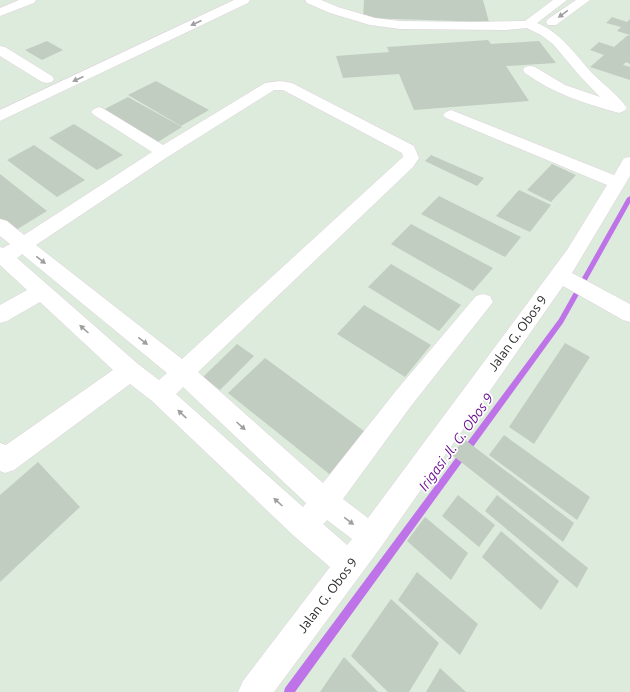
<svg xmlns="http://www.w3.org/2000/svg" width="630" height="692" font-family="Ubuntu,sans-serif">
<rect width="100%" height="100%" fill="#dcebdc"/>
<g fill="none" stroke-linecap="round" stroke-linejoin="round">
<!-- stream -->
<path fill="#be73e8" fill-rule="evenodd" d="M630 196V203L563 323 295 692H284L285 688 559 319 627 198Z"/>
</g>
<!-- building -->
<path fill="#c1cdc1" d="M364 0H483L489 22 363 18Z
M612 17 627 22 630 19V35L617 31 621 27 606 23Z
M628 35 630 36V64L626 62 623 65 630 67V80L590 67 604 55 590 50 599 42 614 47Z
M488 40 491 44 539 41 556 63 506 66 529 101 414 110 399 74 343 78 336 56 389 52 387 47Z
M47 41 63 50 42 60 25 50Z
M156 81 209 110 181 126 128 95Z
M128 97 182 127 153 145 99 112Z
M74 124 123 155 97 170 49 138Z
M34 145 85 180 57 197 7 160Z
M431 155 484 178 477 186 425 161Z
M552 164 576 175 551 202 527 190Z
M0 174 47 211 11 233 0 224Z
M519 190 551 205 530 232 496 216Z
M439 196 521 237 505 257 421 214Z
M411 224 493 268 473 291 391 244Z
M391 264 461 305 439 331 368 287Z
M364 305 431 345 405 377 337 334Z
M565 343 590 357 534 444 509 427Z
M237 344 254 356 220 390 203 377Z
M265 358 368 434 333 477 228 393Z
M504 435 590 497 577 520 489 455Z
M464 439 574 523 563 542 452 455Z
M38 462 80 507 0 582V495Z
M458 495 495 525 479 547 442 516Z
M497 495 588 568 577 588 485 511Z
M425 517 468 553 451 580 407 541Z
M501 531 559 581 541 610 482 557Z
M417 572 478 624 460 655 398 600Z
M391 599 439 643 409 692H388L351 656Z
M344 657 378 692H320Z
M440 668 466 692H426Z"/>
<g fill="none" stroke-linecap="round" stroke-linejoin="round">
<!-- minor casing -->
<g stroke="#e1d1de" stroke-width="1">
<path id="minor" d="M19 0H36L34 3 0 16V8Z
M234 0H250L248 3 0 121V110Z
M305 0H321L338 7 375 18 400 21 472 22 525 21 553 0H567L537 23C562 33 576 56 594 75 605 86 618 95 627 108L624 111 619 113C586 104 552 93 525 73L523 70 525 67 530 66 535 67 565 85 600 97 579 75 553 44 541 35 527 28 506 30 400 29 370 25 330 13 307 3Z
M576 0H590L556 25H548L546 22 548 19Z
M0 46 5 47 52 76 54 79 52 82 47 83 42 82 0 56Z
M280 81 292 83 414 146 419 158 413 167 198 372 323 483 395 392 476 296 483 294 490 296 493 302 411 406 343 499 368 518 567 250 607 185 446 118 443 115 446 112 451 110 456 112 614 175 624 158 630 157V176L572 273 630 304V322L623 320 563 286 381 547 274 692H238L243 681 330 567 294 536 152 401 130 384 14 470 5 473 0 471V443L6 445 113 370 40 302 7 321 0 323V305L27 290 0 265V247L3 248 10 244 0 236V219L7 221 24 235 152 152 94 115 91 112 94 109 99 107 104 109 163 145 265 83ZM274 90H283L402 153 403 157 182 359 36 245 169 156ZM22 254 167 373 159 380 138 364 17 258ZM183 387 306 503 303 507 176 394ZM327 520 352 539 347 545 323 524Z"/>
</g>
<!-- minor -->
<use href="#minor" fill="#fff" fill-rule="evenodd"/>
</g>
<!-- one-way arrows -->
<defs><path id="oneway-solid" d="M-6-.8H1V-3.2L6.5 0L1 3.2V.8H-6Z"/></defs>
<g fill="#9f9f9f">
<use href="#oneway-solid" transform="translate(563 14) rotate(144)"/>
<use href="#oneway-solid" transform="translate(196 23) rotate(155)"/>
<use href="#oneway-solid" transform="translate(78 79) rotate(155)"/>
<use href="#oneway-solid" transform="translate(41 260) rotate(38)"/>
<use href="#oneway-solid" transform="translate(84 329) rotate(-138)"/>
<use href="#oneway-solid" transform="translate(143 341) rotate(38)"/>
<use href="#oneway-solid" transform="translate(182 414) rotate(-137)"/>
<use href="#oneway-solid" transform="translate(241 426) rotate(42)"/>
<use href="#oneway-solid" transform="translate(278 502) rotate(-138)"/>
<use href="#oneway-solid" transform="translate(349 521) rotate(37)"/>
</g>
<g text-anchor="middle" stroke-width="3.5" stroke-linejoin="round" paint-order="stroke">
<!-- street labels -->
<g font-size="13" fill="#292929" stroke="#fff">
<text transform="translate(517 333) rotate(-54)" y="5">Jalan G. Obos 9</text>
<text transform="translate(327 595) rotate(-53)" y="5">Jalan G. Obos 9</text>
</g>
<!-- water labels -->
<g font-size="14" font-style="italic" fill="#6e1492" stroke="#fff">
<text transform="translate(456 442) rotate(-54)" y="5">Irigasi Jl. G. Obos 9</text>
</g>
</g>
</svg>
